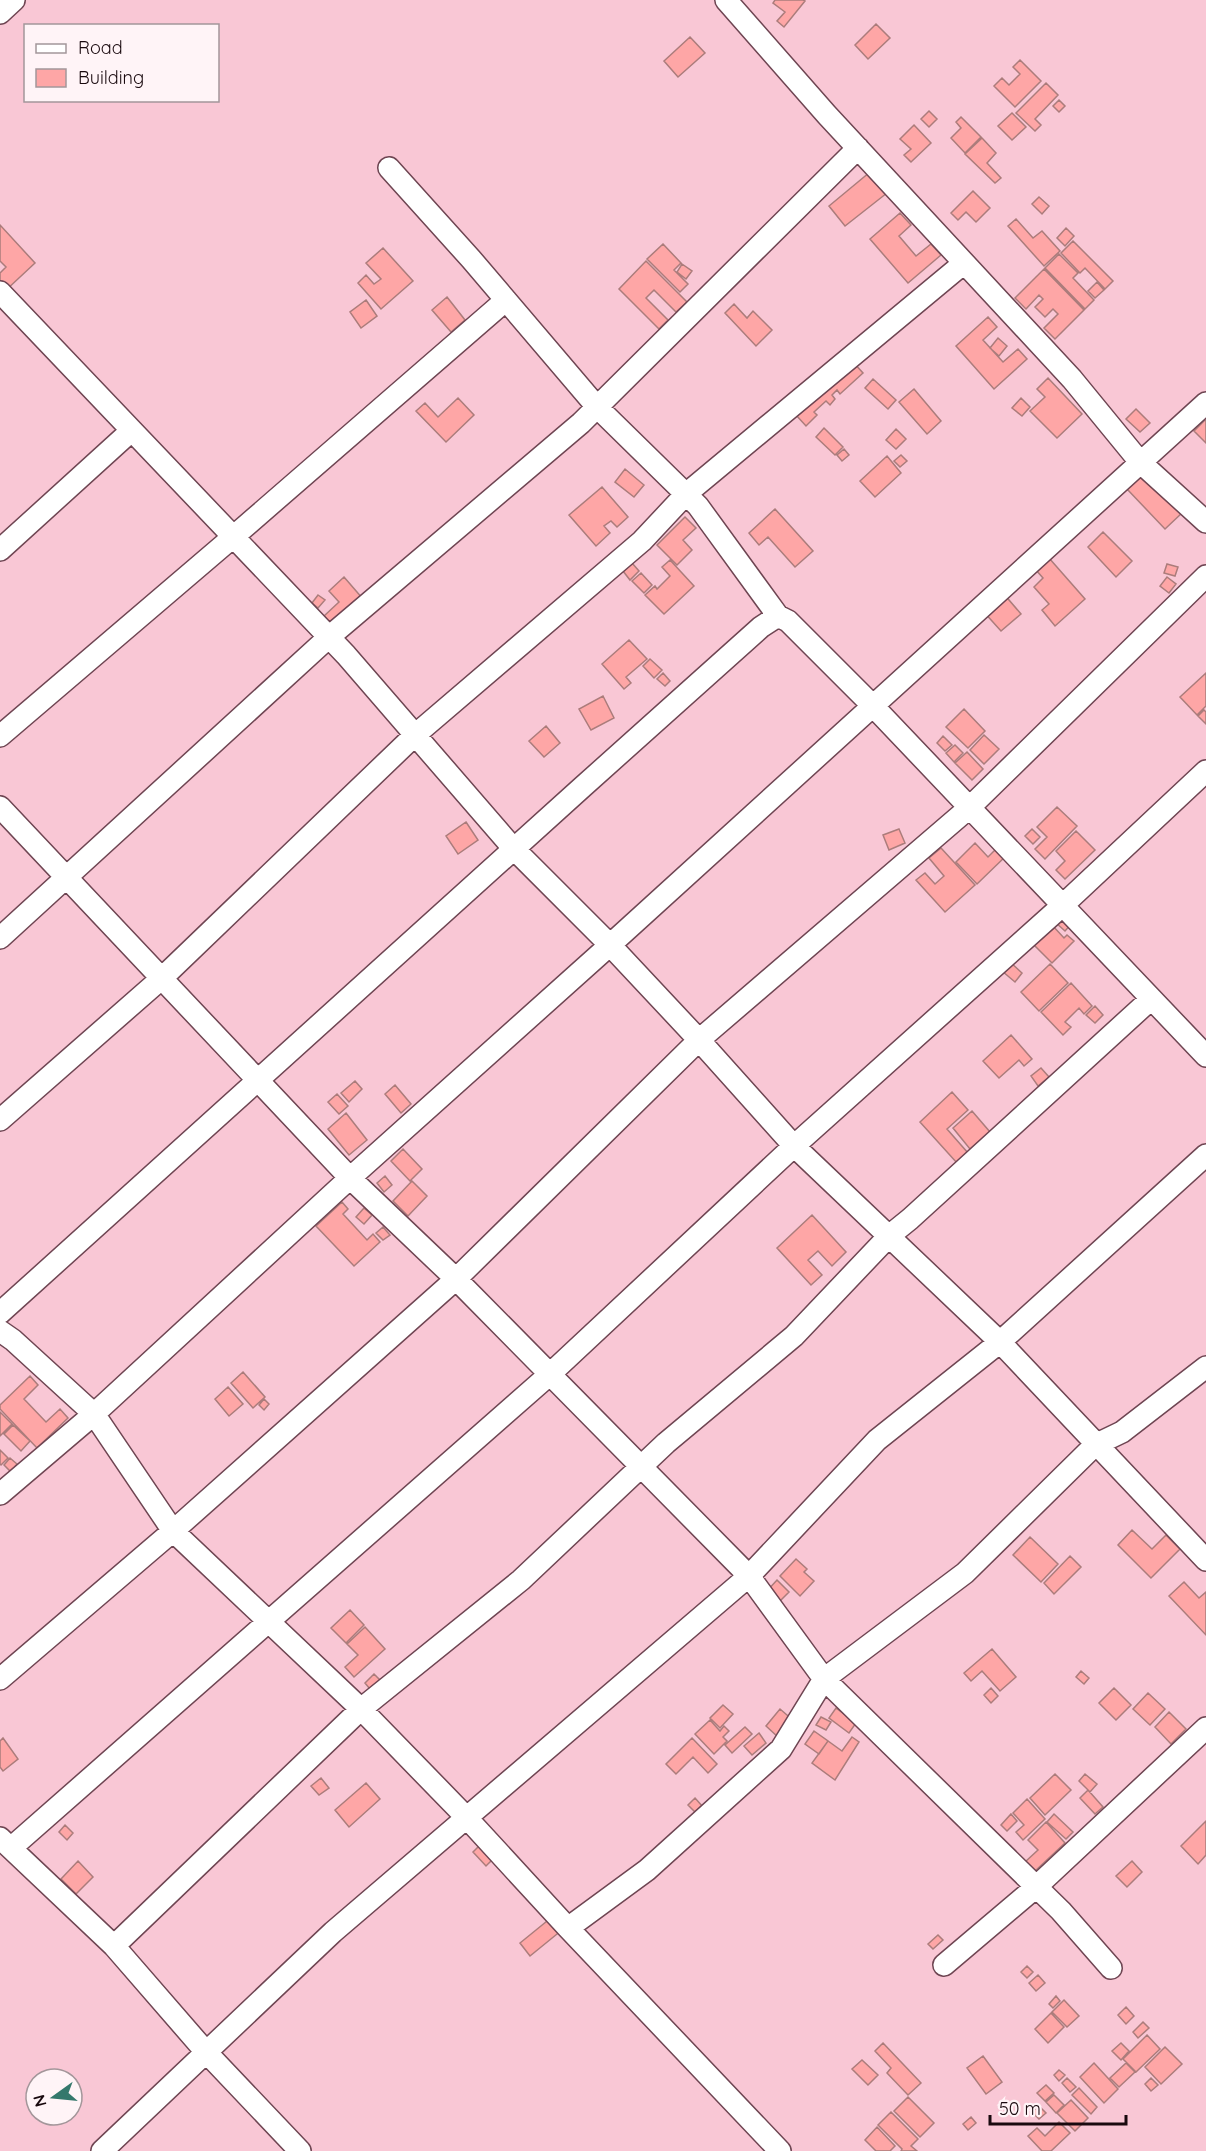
<svg xmlns="http://www.w3.org/2000/svg" width="1206" height="2151" font-family="Quicksand,sans-serif">
<rect width="100%" height="100%" fill="#f9c7d5"/>
<!-- building -->
<path fill="#fea6a6" stroke="#ab7c7b" stroke-width="1.5" d="M775 0H803L805 1 784 27 777 21 785 12 773 3Z
M876 24 890 38 868 59 855 45Z
M690 37 705 53 678 77 664 61Z
M1020 60 1041 81 1015 107 994 86 1002 78 1009 85 1020 74 1013 67Z
M1046 83 1058 95 1035 119 1041 125 1035 131 1016 113Z
M1059 100 1065 106 1059 112 1053 106Z
M929 111 937 119 929 127 921 119Z
M1012 113 1026 127 1012 140 998 126Z
M961 117 981 137 965 153 951 138 961 128 956 122Z
M914 125 931 143 911 162 904 155 911 149 900 139Z
M982 138 996 153 987 163 1001 178 995 183 965 154Z
M870 172 887 193 845 226 829 206Z
M973 191 990 208 976 222 966 212 958 220 951 213Z
M1039 197 1049 206 1042 214 1032 204Z
M900 213 911 225 899 236 916 256 931 244 941 255 908 283 870 239Z
M1016 219 1033 238 1042 231 1060 251 1044 266 1008 226Z
M0 225 35 263 4 292 0 287V273L6 267 0 261Z
M1066 228 1074 236 1065 246 1057 238Z
M1073 241 1113 281 1105 289 1085 268 1080 273 1061 253Z
M663 244 681 263 674 270 688 284 680 292 647 259Z
M383 248 413 281 381 309 358 283 366 275 374 284 381 279 366 263Z
M1059 254 1078 273 1073 278 1094 300 1085 309 1045 268Z
M646 261 687 302 676 312 654 290 646 298 668 320 659 329 619 289Z
M682 264 692 271 686 279 677 272Z
M1044 269 1084 310 1055 339 1044 328 1058 314 1053 309 1045 317 1035 307 1043 299 1039 295 1026 309 1015 298Z
M1097 282 1104 290 1095 298 1088 291Z
M447 297 465 320 451 332 432 310Z
M366 300 377 316 361 328 350 312Z
M734 304 747 318 753 311 772 330 756 346 725 313Z
M988 317 997 327 983 340 1003 362 1018 349 1027 359 994 389 956 346Z
M998 338 1007 346 999 356 990 348Z
M853 362 863 373 840 394 837 390 832 395 835 399 830 405 826 401 814 412 817 415 806 426 796 415Z
M1048 378 1082 414 1057 438 1030 411 1045 397 1037 389Z
M873 379 896 400 888 409 865 388Z
M914 389 941 421 927 434 899 402Z
M458 398 474 415 446 442 416 411 425 403 438 417Z
M1021 398 1030 407 1022 416 1012 408Z
M1136 409 1150 423 1140 432 1126 419Z
M1205 420 1206 421V443L1194 431Z
M824 428 843 447 835 455 816 437Z
M896 429 906 439 896 449 886 440Z
M844 449 849 455 842 461 837 455Z
M901 455 907 461 900 467 894 461Z
M887 456 901 473 875 497 860 481Z
M625 469 644 485 634 497 615 482Z
M1145 472 1183 512 1165 529 1127 489Z
M602 487 628 517 617 527 611 521 604 526 610 533 596 546 569 515Z
M775 509 813 551 795 567 768 537 759 545 749 533Z
M685 517 696 528 683 540 692 550 677 565 657 545Z
M1103 532 1132 561 1116 577 1088 547Z
M1049 558 1085 599 1055 626 1042 610 1049 604 1034 587 1043 578 1036 570Z
M670 560 694 586 664 614 645 595 655 586 657 589 670 576 662 567Z
M632 563 639 571 630 580 623 571Z
M1167 564 1178 567 1175 576 1164 573Z
M641 573 652 585 644 593 632 581Z
M344 577 363 599 333 627 324 616 339 602 329 591Z
M1167 577 1176 584 1169 593 1160 586Z
M1003 593 1021 614 1001 631 983 611Z
M318 595 325 600 318 608 312 603Z
M629 640 647 659 626 677 631 683 624 689 602 664Z
M650 659 662 670 654 678 643 666Z
M663 673 670 681 665 686 657 679Z
M1206 673V706L1197 715 1180 697Z
M603 696 614 718 591 730 579 709Z
M964 709 985 731 968 748 946 727Z
M1204 710 1206 712V724L1198 716Z
M546 726 560 743 544 757 529 741Z
M984 735 999 749 984 764 970 750Z
M943 736 952 745 945 751 937 743Z
M955 745 963 753 954 762 946 753Z
M967 752 983 769 972 780 955 763Z
M1057 807 1077 826 1045 859 1035 849 1047 837 1037 827Z
M466 822 478 840 458 854 446 836Z
M899 829 905 843 889 850 883 835Z
M1032 829 1040 837 1033 844 1025 836Z
M1076 831 1095 850 1065 879 1056 870 1065 861 1056 851Z
M975 843 988 857 1000 845 1008 854 977 884 956 862Z
M941 848 975 885 945 912 916 880 925 873 935 884 944 876 929 858Z
M1064 912 1074 921 1065 931 1055 922Z
M1052 925 1064 938 1067 935 1074 941 1052 963 1033 944Z
M1010 962 1022 973 1015 982 1002 971Z
M1050 964 1068 983 1039 1011 1021 992Z
M1071 983 1092 1006 1084 1014 1079 1008 1065 1022 1071 1027 1063 1035 1041 1012Z
M1095 1006 1103 1015 1095 1023 1086 1015Z
M1011 1035 1032 1059 1024 1066 1019 1060 999 1078 983 1061Z
M1041 1068 1049 1077 1038 1086 1031 1076Z
M355 1081 362 1089 349 1102 341 1093Z
M395 1085 411 1104 401 1113 385 1094Z
M952 1092 968 1110 947 1129 968 1153 957 1163 920 1122Z
M337 1094 348 1106 339 1114 328 1102Z
M972 1111 990 1132 970 1149 953 1128Z
M346 1113 367 1140 349 1155 328 1129Z
M403 1149 422 1169 410 1181 391 1161Z
M385 1176 392 1185 384 1192 377 1183Z
M412 1181 427 1196 408 1216 393 1201Z
M342 1202 348 1209 343 1214 367 1240 373 1234 380 1242 354 1266 316 1226Z
M364 1208 372 1215 364 1224 356 1217Z
M812 1215 846 1252 832 1266 818 1251 808 1260 822 1275 811 1285 777 1248Z
M383 1227 390 1235 383 1240 376 1233Z
M243 1372 265 1397 253 1408 231 1383Z
M30 1376 38 1385 24 1399 46 1422 60 1409 68 1418 37 1448 0 1409V1405Z
M228 1387 243 1404 229 1416 215 1399Z
M264 1399 269 1404 264 1410 259 1405Z
M0 1412 12 1424 0 1436Z
M13 1425 30 1441 21 1451 4 1434Z
M0 1450 8 1458 1 1465 0 1464Z
M10 1458 17 1464 11 1472 4 1465Z
M1132 1530 1152 1549 1166 1535 1180 1549 1151 1578 1118 1545Z
M1030 1537 1058 1564 1041 1582 1013 1555Z
M1070 1556 1081 1567 1054 1594 1044 1583Z
M796 1559 807 1569 804 1572 814 1581 800 1596 780 1576Z
M777 1580 789 1592 776 1605 765 1593Z
M1184 1582 1199 1598 1206 1592V1635L1169 1596Z
M350 1610 364 1625 346 1643 331 1628Z
M365 1627 385 1649 354 1677 345 1667 358 1655 347 1644Z
M992 1649 1016 1677 1000 1691 982 1671 971 1681 964 1673Z
M1081 1671 1089 1678 1084 1684 1076 1677Z
M374 1674 384 1684 374 1694 365 1683Z
M991 1688 998 1696 991 1703 984 1695Z
M1114 1688 1131 1705 1116 1720 1099 1703Z
M1148 1693 1165 1709 1150 1725 1133 1709Z
M723 1705 733 1714 720 1728 710 1718Z
M836 1708 856 1723 849 1733 829 1718Z
M780 1709 794 1721 779 1738 766 1726Z
M1169 1712 1186 1729 1171 1744 1155 1727Z
M821 1717 831 1722 826 1730 816 1725Z
M710 1720 720 1731 724 1726 729 1731 723 1737 727 1741 714 1754 695 1734Z
M745 1727 752 1734 732 1753 725 1745Z
M814 1731 828 1741 819 1754 805 1744Z
M759 1733 766 1743 752 1755 744 1746Z
M852 1737 859 1742 835 1780 812 1763 828 1741 842 1751Z
M3 1738 18 1759 3 1771 0 1767V1741Z
M692 1738 717 1764 708 1773 693 1757 676 1774 666 1764Z
M1055 1774 1071 1790 1045 1815 1030 1798Z
M1085 1774 1097 1784 1090 1792 1079 1781Z
M321 1778 329 1788 319 1795 311 1786Z
M366 1783 380 1799 349 1827 335 1810Z
M1088 1790 1103 1807 1095 1814 1080 1798Z
M695 1798 703 1807 696 1813 688 1805Z
M1027 1799 1045 1819 1023 1840 1016 1832 1024 1825 1013 1813Z
M1011 1814 1017 1821 1007 1831 1001 1825Z
M1054 1814 1073 1832 1066 1839 1047 1822Z
M1206 1821V1855L1198 1864 1181 1846Z
M1046 1822 1065 1843 1034 1872 1025 1862 1038 1850 1028 1840Z
M65 1825 73 1833 67 1840 59 1832Z
M482 1843 495 1857 486 1866 473 1852Z
M78 1861 93 1877 76 1894 61 1879Z
M1132 1861 1142 1872 1127 1887 1116 1876Z
M552 1917 562 1930 530 1956 520 1943Z
M938 1935 943 1940 933 1949 928 1944Z
M1027 1966 1033 1972 1027 1978 1021 1972Z
M1038 1975 1045 1983 1036 1991 1029 1983Z
M1056 1996 1060 2001 1053 2008 1049 2004Z
M1064 2000 1079 2016 1067 2027 1052 2012Z
M1126 2007 1134 2016 1126 2024 1118 2015Z
M1051 2013 1064 2027 1048 2043 1035 2029Z
M1143 2022 1149 2028 1138 2038 1133 2032Z
M1147 2035 1160 2049 1136 2072 1123 2059Z
M883 2043 921 2083 908 2095 887 2073 891 2068 875 2051Z
M1121 2043 1129 2051 1121 2060 1112 2051Z
M1165 2047 1182 2064 1161 2084 1145 2067Z
M983 2056 1002 2082 986 2094 967 2068Z
M862 2060 878 2075 868 2085 852 2069Z
M1094 2063 1118 2089 1104 2103 1080 2077Z
M1126 2063 1135 2072 1119 2087 1110 2078Z
M1059 2070 1065 2075 1059 2081 1054 2075Z
M1067 2078 1076 2087 1070 2092 1062 2083Z
M1151 2078 1158 2085 1151 2091 1145 2084Z
M1046 2085 1054 2093 1045 2101 1037 2093Z
M1079 2088 1097 2107 1091 2114 1072 2095Z
M1054 2095 1064 2105 1056 2113 1046 2102Z
M908 2097 934 2123 920 2137 894 2111Z
M1071 2100 1088 2118 1075 2131 1057 2113Z
M1039 2106 1046 2113 1039 2119 1032 2112Z
M891 2112 918 2139 911 2146 917 2151H901L902 2149 878 2125Z
M971 2117 976 2123 968 2130 963 2124Z
M1059 2122 1070 2133 1051 2151H1042L1028 2136 1037 2128 1045 2136Z
M877 2127 895 2146 890 2151H876L865 2140Z"/>
<g fill="none" stroke-linecap="round" stroke-linejoin="round">
<!-- minor casing -->
<g stroke="#6e4552" stroke-width="24">
<path id="minor" d="M726 0 827 115 1072 379 1140 462 1206 522
M0 13 14 0
M389 168 471 259 597 407 698 506 778 616
M0 292 346 655 513 848 610 945 699 1040 794 1146 1000 1342 1206 1560
M0 550 131 431
M0 736 233 537 506 300
M0 807 350 1178 456 1279 749 1576 824 1679 1061 1911 1111 1968
M0 938 329 637 581 423 858 148
M0 1120 162 978 415 735 642 541 686 494 964 263
M0 1313C255 1085 506 854 761 627L778 616 788 621 873 706 1206 1056
M0 1331 13 1340 94 1414 173 1531 361 1709 466 1817 568 1928 780 2151
M0 1494 94 1414 350 1178 610 945 1206 403
M0 1679 173 1531 456 1279 699 1040 969 808 1206 576
M0 1838 114 1946 206 2052 300 2151
M11 1848 549 1375 794 1146 1063 905 1206 771
M568 1928 647 1870 781 1749 824 1679 965 1573 1095 1445 1122 1432 1206 1367
M114 1946 361 1709 521 1580 666 1443 794 1336 889 1236 910 1219 1151 999
M944 1965 1036 1887 1206 1728
M102 2151 333 1932 749 1576 877 1440 1000 1342 1206 1155"/>
</g>
<!-- minor -->
<use href="#minor" stroke="#fff" stroke-width="21"/>
</g>
<!-- legend -->
<rect x="24" y="24" width="195" height="78" fill="#fff4f7" stroke="#a3969a" stroke-width="1.5"/>
<rect x="36" y="44" width="30" height="9" fill="#ffffff" stroke="#a3969a" stroke-width="1.5"/>
<text x="78" y="54" font-size="18" fill="#19090e">Road</text>
<rect x="36" y="69" width="30" height="18" fill="#fea6a6" stroke="#a3969a" stroke-width="1.5"/>
<text x="78" y="84" font-size="18" fill="#19090e">Building</text>
<!-- north arrow -->
<g transform="translate(54 2097) rotate(255)"><circle r="28" fill="#fff4f7" stroke="#a3969a" stroke-width="1.5"/>
<path d="M0-4.5L10 22L0 15L-10 22Z" fill="#34786c"/>
<text y="-9" font-size="16" font-weight="bold" text-anchor="middle" fill="#19090e">N</text>
</g>
<!-- scale -->
<path d="M990 2115v9h136v-9" fill="none" stroke="#19090e" stroke-width="3"/>
<text x="999" y="2115" font-size="18" fill="#19090e" stroke="#fff4f7" stroke-width="4.5" paint-order="stroke">50 m</text>
</svg>
